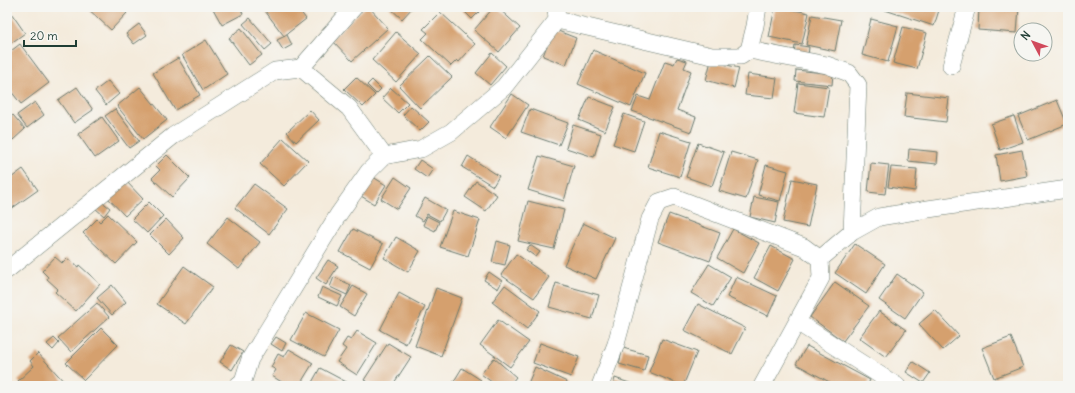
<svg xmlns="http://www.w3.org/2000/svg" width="1075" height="393" font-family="Delius,sans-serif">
<rect width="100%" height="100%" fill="#f6f6f2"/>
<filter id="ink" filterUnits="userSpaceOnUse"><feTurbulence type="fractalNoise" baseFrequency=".025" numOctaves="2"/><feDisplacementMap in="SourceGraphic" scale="8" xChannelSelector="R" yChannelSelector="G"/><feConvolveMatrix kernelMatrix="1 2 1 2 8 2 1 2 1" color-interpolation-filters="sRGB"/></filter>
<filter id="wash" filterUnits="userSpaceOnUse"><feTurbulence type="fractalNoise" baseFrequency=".012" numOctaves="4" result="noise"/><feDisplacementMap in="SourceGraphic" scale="16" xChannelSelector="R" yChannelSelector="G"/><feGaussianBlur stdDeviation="0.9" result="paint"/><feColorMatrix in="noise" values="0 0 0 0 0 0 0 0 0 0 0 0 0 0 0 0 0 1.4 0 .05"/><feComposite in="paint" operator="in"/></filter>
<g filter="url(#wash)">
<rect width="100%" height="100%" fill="#f4ebdc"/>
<g id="blocks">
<!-- building -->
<path fill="#d5a06e" d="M7 7 25 33 7 46Z
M86 7H120L127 13 111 30Z
M212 7H240L243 14 222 25Z
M262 7H297L306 19 284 36Z
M365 7H369L388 28 352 61 331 39Z
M389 7H413L402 19Z
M460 7H484L472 19Z
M494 7H497L520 28 499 52 474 30Z
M595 7H613V11L594 8Z
M775 7H779L809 13 802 44 769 37Z
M886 7H940L934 26 885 10Z
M979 7H1019L1017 33 978 30Z
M440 12 475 44 459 62 457 60 451 66 422 39 428 33 423 29Z
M812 15 841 20 835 51 806 45Z
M250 18 272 44 265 50 243 24Z
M871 19 898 26 888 62 862 55Z
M139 24 147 35 134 44 126 34Z
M903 27 927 33 917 69 893 63Z
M241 28 262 55 249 65 229 38Z
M553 29 576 38 566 65 543 56Z
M396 32 421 54 396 82 372 60Z
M287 35 292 45 283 50 277 40Z
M206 40 227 74 203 90 182 55Z
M20 44 49 83 21 104 7 86V54Z
M795 45 809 47 808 56 794 55Z
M593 50 645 73 631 107 578 84Z
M492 53 506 66 490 85 476 73Z
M430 56 452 77 420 108 399 86Z
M178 58 200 95 175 110 153 73Z
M677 58 687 61 684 68 691 71 677 110 696 117 691 132 632 111 638 96 650 100 665 61 674 64Z
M711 61 739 68 734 88 706 80Z
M796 70 833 74 832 85 795 81Z
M748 74 777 78 774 98 745 95Z
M356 77 375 95 363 107 344 89Z
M372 80 381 89 376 94 367 85Z
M108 81 119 94 106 105 95 91Z
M798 83 829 87 824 117 794 113Z
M77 87 93 110 74 123 58 100Z
M140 87 167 120 143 139 117 106Z
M391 88 408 103 398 113 382 98Z
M907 93 949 98 946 122 904 117Z
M512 94 528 105 506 138 490 127Z
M589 97 615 107 605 131 579 120Z
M1057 100 1067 124 1028 140 1018 116Z
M35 102 44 115 27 128 17 115Z
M411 106 429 122 420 131 403 115Z
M115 109 139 141 129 148 105 116Z
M530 109 568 123 559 145 521 132Z
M310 110 319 120 296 142 287 132Z
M624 114 644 121 634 151 613 144Z
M13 115 25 129 13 140 7 132V120Z
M1014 116 1023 142 1000 150 991 124Z
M102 117 119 141 95 158 78 134Z
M573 125 601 134 594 157 566 148Z
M659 131 691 141 680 177 648 167Z
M283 138 308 161 284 186 260 164Z
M698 143 724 152 712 186 686 177Z
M909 149 938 152 937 164 908 161Z
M1022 150 1027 176 1000 181 996 155Z
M731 152 758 160 746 199 719 191Z
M167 155 190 178 172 197 152 178 160 170 156 166Z
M468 156 499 176 493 186 462 167Z
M539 156 574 166 564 201 528 190Z
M420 160 433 169 427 178 414 169Z
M871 163 889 165 885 194 868 192Z
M766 165 788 171 780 201 758 195Z
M891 167 917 169 915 191 888 187Z
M23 169 38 190 11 209 7 204V181Z
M373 177 386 185 374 204 361 196Z
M395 177 411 188 397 209 381 199Z
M792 179 817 184 808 227 783 222Z
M125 180 143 199 125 216 107 197Z
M476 181 497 195 486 211 465 197Z
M254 184 288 209 269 234 235 208Z
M754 197 779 202 775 223 750 217Z
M425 198 446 210 440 221 427 214 423 221 415 216Z
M101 201 110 208 104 216 95 208Z
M528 201 564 210 554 249 518 241Z
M149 202 163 216 147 233 132 219Z
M453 211 480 220 468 256 440 247Z
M108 214 137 242 116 264 83 233 97 219 100 222Z
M669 214 720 233 710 261 658 242Z
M427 216 439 222 435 231 423 225Z
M228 217 260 242 239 269 207 244Z
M166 219 184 238 169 254 150 235Z
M583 223 615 238 596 279 564 265Z
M353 229 383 244 370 268 340 252Z
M733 229 759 243 743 273 717 258Z
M396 237 420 251 408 272 384 258Z
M497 241 510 245 505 265 492 262Z
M855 244 885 264 866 294 835 273Z
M530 245 540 252 536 257 526 250Z
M771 246 795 259 778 291 754 278Z
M516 254 549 277 534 298 501 275Z
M55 257 62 263 67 258 78 267 79 265 100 284 76 311 55 292 58 289 47 279 48 277 42 271Z
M328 260 338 266 326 285 316 278Z
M709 264 731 277 713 306 691 293Z
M184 266 213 287 186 324 157 304Z
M489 272 502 281 498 289 484 280Z
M897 274 923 292 905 318 879 300Z
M334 277 351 285 347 295 330 287Z
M736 277 777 296 768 316 727 297Z
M835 282 869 306 843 341 810 317Z
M556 283 599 295 592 319 549 307Z
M112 285 126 302 112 315 97 298Z
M505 285 540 311 527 329 492 302Z
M353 286 367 294 354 316 340 307Z
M322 287 342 296 337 306 318 297Z
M436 288 462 298 441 356 415 346Z
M399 293 425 307 406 344 380 330Z
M97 303 109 317 71 352 58 338Z
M698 304 745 328 732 354 684 330Z
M935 310 959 336 943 350 919 324Z
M879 311 906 330 886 357 859 338Z
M306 313 339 330 324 357 291 340Z
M498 320 529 342 510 367 480 345Z
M101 328 118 345 84 380 66 363Z
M357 331 377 343 357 375 337 362 346 349 342 346 347 338 351 340Z
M276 337 286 343 282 351 271 344Z
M1011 337 1023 367 994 378 982 348Z
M54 338 59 343 53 350 47 344Z
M662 339 697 352 683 386 649 372Z
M388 343 411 357 392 386H374L364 380Z
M540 343 579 357 571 377 533 363Z
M231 345 243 352 232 370 220 362Z
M807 346 870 380 867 386H837L796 364Z
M623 348 648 355 644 371 619 364Z
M289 349 313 363 299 386H288L272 376 276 370 271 367 278 354 284 357Z
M38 353 67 385 66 386H23L18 381 34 366 30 361Z
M494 358 516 377 509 386H497L481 374Z
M913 362 930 373 923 383 906 372Z
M535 367 567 382 565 386H527Z
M320 368 352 385V386H310Z
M462 368 481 380 477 386H451Z
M615 378 638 386H613Z"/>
</g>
</g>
<g filter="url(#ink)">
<use href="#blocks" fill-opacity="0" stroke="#6a7a6f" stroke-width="1"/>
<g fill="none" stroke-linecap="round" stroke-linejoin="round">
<!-- minor casing -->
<g stroke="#6a7a6f" stroke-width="18">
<path id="minor" d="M557 20 712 56H741L749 50 755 26 758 7
M749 50 827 65 849 73 858 85 852 232
M951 66 967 7
M301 68 354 7
M820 259 852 232 879 217 928 209 1068 189
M7 270 173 136 275 71 301 68 349 108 384 156
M797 322 897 386
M237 386 243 381 250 359 338 215 369 171 384 156 421 149 451 132 504 87 557 20 556 7
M600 386 616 344 650 219 659 202 674 197 804 247 820 259 821 278 762 386"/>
</g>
<!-- minor -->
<use href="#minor" stroke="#fff" stroke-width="17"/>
</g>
</g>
<!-- margin -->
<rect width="1075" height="393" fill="none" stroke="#f6f6f2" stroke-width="24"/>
<!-- north arrow -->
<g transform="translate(1033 42) rotate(311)"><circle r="19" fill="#f6f6f2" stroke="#a0aca6"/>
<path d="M0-3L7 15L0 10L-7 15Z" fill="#d1495b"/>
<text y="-6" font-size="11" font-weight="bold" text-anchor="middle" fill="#1f3d34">N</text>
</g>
<!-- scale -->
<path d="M24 40v6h52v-6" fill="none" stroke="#1f3d34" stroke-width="2"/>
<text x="30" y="40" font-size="12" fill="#1f3d34" stroke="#f6f6f2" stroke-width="3" paint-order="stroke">20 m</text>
</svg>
